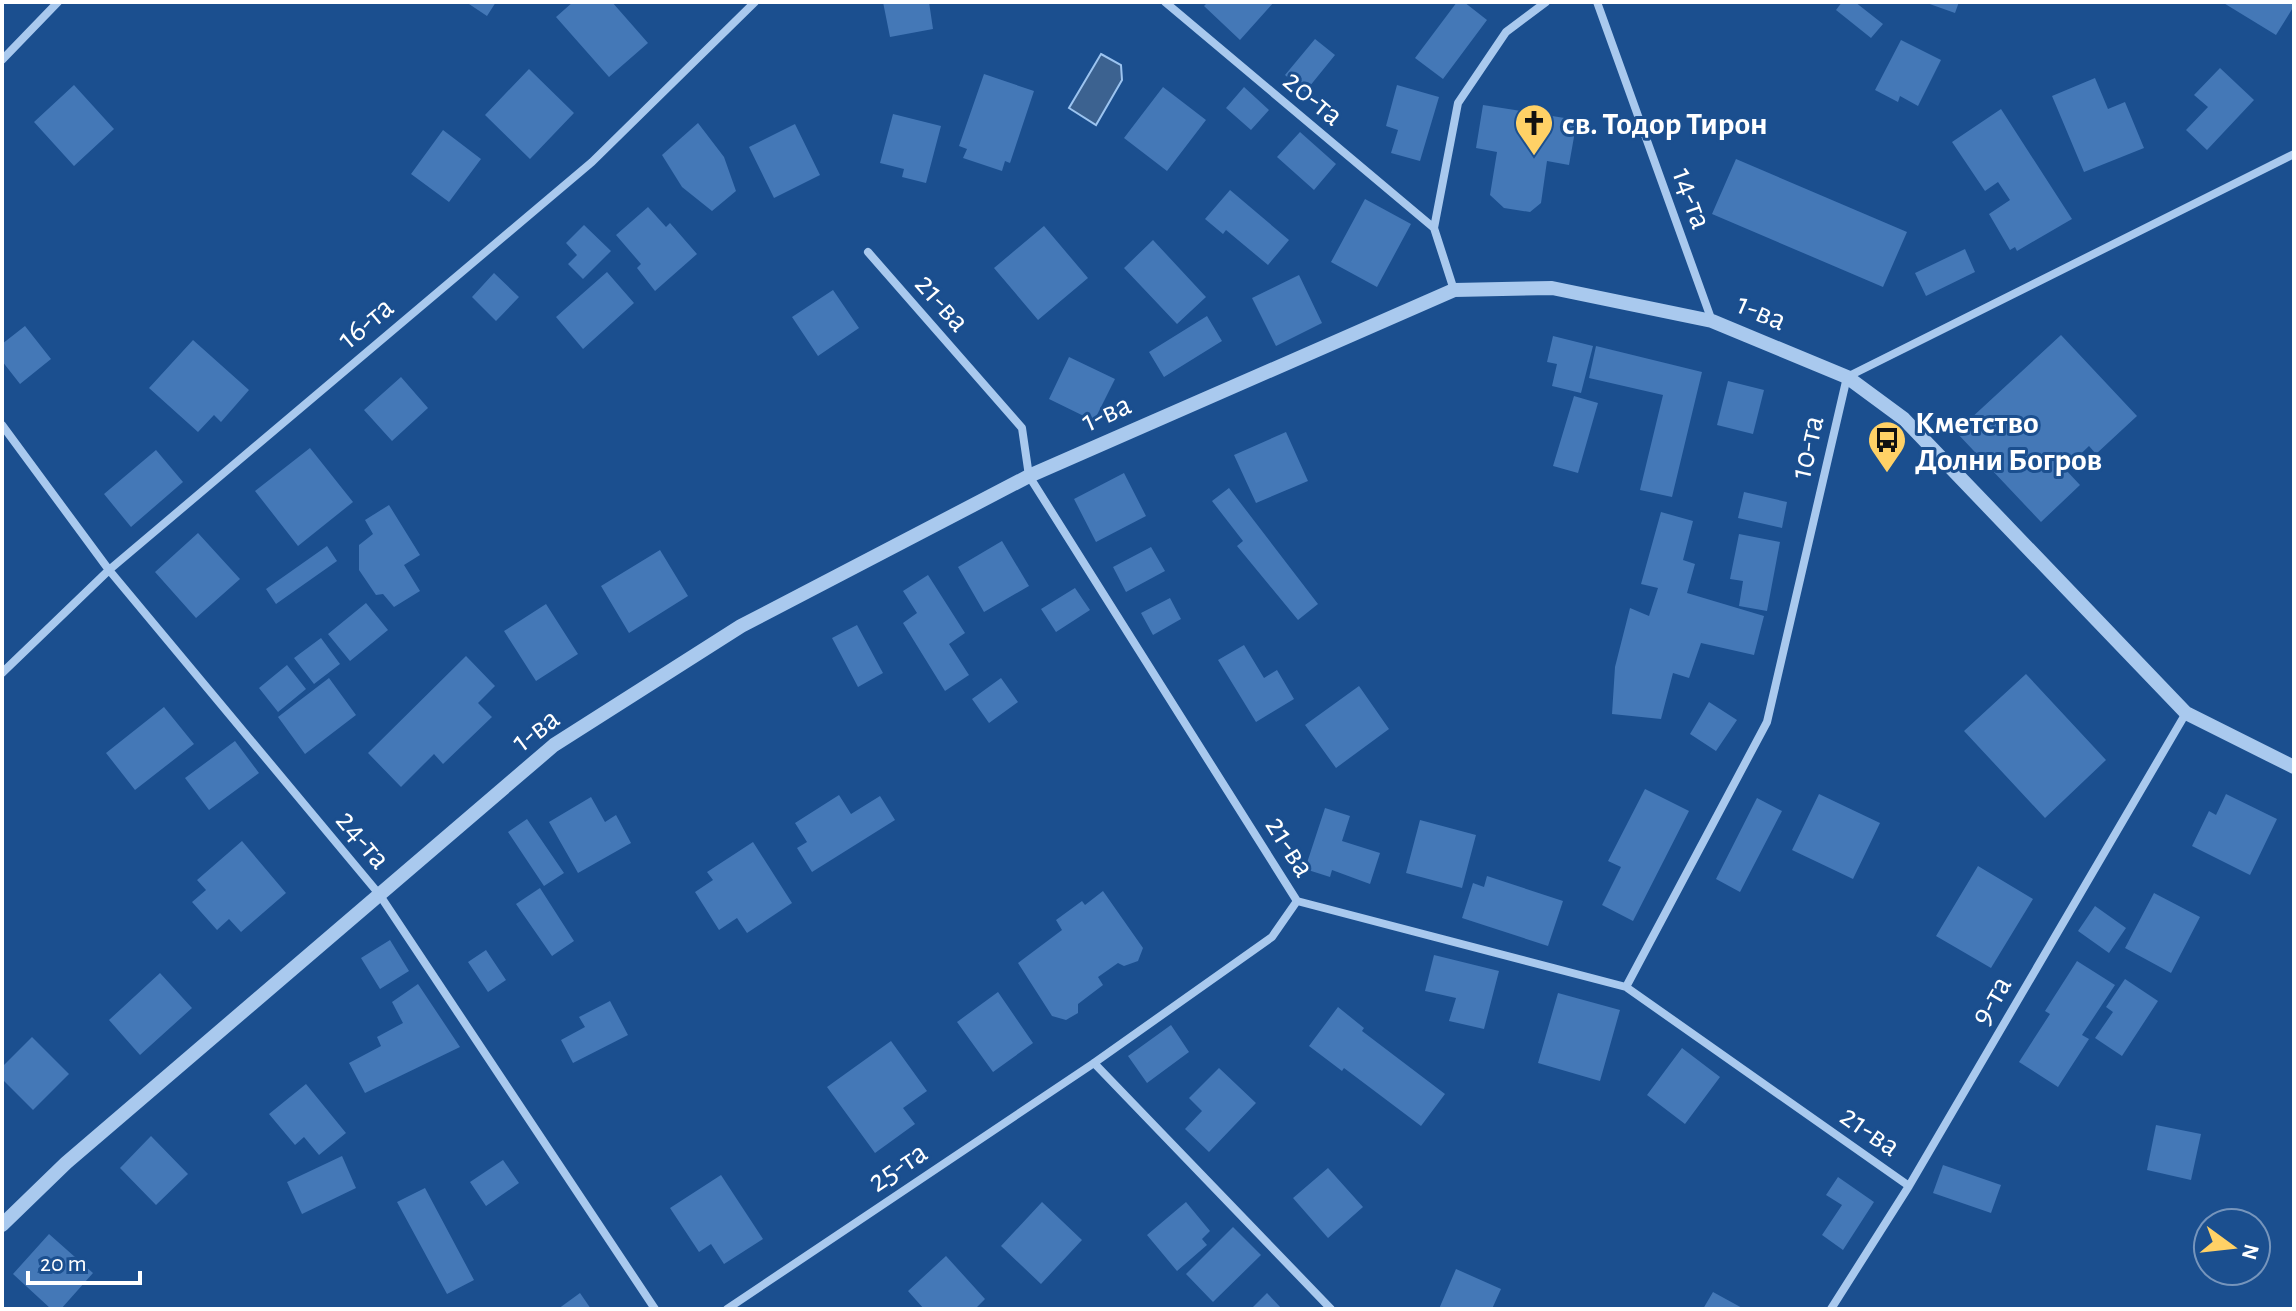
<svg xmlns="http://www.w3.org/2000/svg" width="2296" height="1311" font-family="'Alegreya Sans',sans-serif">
<rect width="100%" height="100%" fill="#1b4f8f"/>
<!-- water -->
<path fill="#3c6290" stroke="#9cc4f0" stroke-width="2" d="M1101 54 1121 65 1122 80 1096 125 1069 108Z"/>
<!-- building -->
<path fill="#4478b7" d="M466 2H496L487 16Z
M573 2H612L648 43 609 77 556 17Z
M883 2H929L933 29 890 37Z
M1208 2H1274L1240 40 1204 6Z
M1457 2H1464L1487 20 1443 79 1415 58Z
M1842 2H1855L1883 24 1871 38 1836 10Z
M1924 2H1959L1955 13Z
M2222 2H2294V6L2276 35Z
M1315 39 1335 55 1305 92 1285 75Z
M1901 40 1941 60 1918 106 1900 96 1898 102 1875 90Z
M2220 68 2254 100 2207 150 2186 130 2208 107 2194 95Z
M529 69 574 113 530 159 485 115Z
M984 74 1034 91 1010 163 1005 161 1002 171 963 158 967 149 959 146Z
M2095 78 2108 109 2125 102 2144 148 2084 172 2052 96Z
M74 85 114 129 74 166 34 122Z
M1397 85 1439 97 1420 161 1391 153 1398 130 1386 126Z
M1163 87 1206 120 1167 171 1124 138Z
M1244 87 1269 110 1251 130 1226 108Z
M1483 105 1577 120 1569 165 1547 161 1541 203 1530 212 1504 208 1490 195 1497 152 1476 148Z
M2001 109 2072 219 2017 251 2015 247 2010 250 1989 214 2010 200 1998 182 1985 191 1952 142Z
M893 114 941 126 926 183 902 177 904 169 880 163Z
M698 123 724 157 736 191 712 211 682 187 662 155Z
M795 124 820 175 774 198 749 147Z
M443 130 481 159 449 202 411 174Z
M1300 132 1336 164 1314 190 1277 157Z
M1736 159 1907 232 1883 287 1712 214Z
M1230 190 1289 240 1268 265 1226 230 1223 234 1205 219Z
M1365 199 1411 224 1377 287 1331 262Z
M648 207 666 227 670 223 697 254 655 291 637 268 641 264 616 235Z
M584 225 611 251 583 279 568 264 577 255 566 243Z
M1044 226 1088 278 1038 320 994 268Z
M1153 240 1206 297 1177 324 1124 268Z
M1965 249 1975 272 1926 296 1915 273Z
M607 272 634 303 583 349 556 317Z
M494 273 519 297 496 321 472 297Z
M1299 275 1322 323 1276 346 1252 298Z
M833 290 859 328 818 356 792 317Z
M1207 316 1222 341 1164 377 1149 352Z
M25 326 51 359 20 384 2 361V344Z
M2061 335 2137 416 2096 454 2089 446 2065 469 2080 485 2041 522 1956 432Z
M1553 336 1593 346 1581 393 1552 386 1557 364 1547 362Z
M193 340 249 390 221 422 214 415 198 432 149 388Z
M1596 346 1702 372 1672 497 1640 490 1663 395 1589 378Z
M1069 357 1115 379 1094 421 1049 399Z
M401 377 428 408 392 441 364 410Z
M1728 381 1764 390 1753 434 1717 425Z
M1574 396 1598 403 1578 473 1553 466Z
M1286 432 1308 481 1256 503 1234 455Z
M310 448 353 502 298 546 255 491Z
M156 450 183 482 131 527 104 494Z
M1124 473 1146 516 1096 542 1074 499Z
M1229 488 1318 604 1298 620 1237 546 1243 541 1212 501Z
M1744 492 1787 502 1782 528 1738 518Z
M389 505 420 555 404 565 420 591 394 607 383 594 376 595 359 570V545L373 534 365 520Z
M1661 512 1693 521 1683 560 1695 564 1687 593 1764 616 1754 655 1701 643 1689 678 1673 673 1661 719 1612 714 1615 667 1630 608 1649 616 1658 588 1641 584Z
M198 533 240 579 196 618 155 572Z
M1739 534 1780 542 1767 611 1739 606 1743 581 1730 579Z
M1002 541 1029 586 984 612 958 567Z
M327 546 337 561 276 604 266 589Z
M1151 547 1165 571 1126 592 1113 567Z
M660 550 688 596 629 633 601 586Z
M928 575 965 633 949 644 969 675 945 691 903 623 917 613 903 591Z
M1075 588 1090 610 1056 632 1041 609Z
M1170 598 1181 619 1153 635 1141 613Z
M366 603 388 630 350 661 328 634Z
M546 604 578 654 536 681 504 631Z
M857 625 883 673 858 687 832 638Z
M321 638 340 664 314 684 294 658Z
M1244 645 1264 678 1277 670 1294 699 1256 722 1218 660Z
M466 656 495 686 478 703 492 717 443 764 434 754 401 787 368 753Z
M287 665 306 689 278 712 259 688Z
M2026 674 2106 760 2045 818 1964 731Z
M329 678 356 715 305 754 278 717Z
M1001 678 1018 702 989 723 972 699Z
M1359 686 1389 729 1336 768 1305 725Z
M1709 702 1737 720 1716 751 1690 734Z
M164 707 194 744 135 790 106 753Z
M235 741 259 773 209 810 185 778Z
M1645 789 1689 811 1633 921 1602 905 1621 867 1608 861Z
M1819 794 1880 823 1853 879 1792 850Z
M2226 794 2277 819 2250 875 2192 846 2209 811 2216 815Z
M839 795 851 814 880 796 895 820 812 872 797 848 807 842 795 823Z
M591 797 605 822 616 815 631 843 578 873 549 822Z
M1757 798 1782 811 1740 892 1716 879Z
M1325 808 1350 816 1342 841 1380 853 1370 884 1332 870 1330 877 1305 869Z
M527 819 564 873 544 886 508 832Z
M1420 820 1476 835 1462 888 1406 873Z
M242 841 286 893 241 932 229 919 217 930 192 902 206 890 197 880Z
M753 842 792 903 747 933 737 918 719 930 695 892 713 880 707 872Z
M1978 866 2033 899 1991 968 1936 936Z
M1487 876 1563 901 1548 946 1462 918 1473 883 1484 887Z
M540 888 574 941 552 956 516 904Z
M1103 891 1143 948 1138 961 1124 966 1118 963 1098 977 1103 985 1078 1004V1013L1066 1020 1052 1016 1018 963 1062 930 1056 920 1082 901 1085 905Z
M2154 893 2200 917 2171 973 2125 948Z
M2095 906 2126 928 2109 953 2078 931Z
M390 940 409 971 380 989 361 958Z
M486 950 506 980 488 992 468 962Z
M1434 955 1499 971 1484 1029 1449 1021 1456 998 1425 991Z
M2077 961 2115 985 2082 1035 2089 1039 2058 1087 2019 1062 2050 1014 2045 1011Z
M160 973 192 1008 140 1055 109 1020Z
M2125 979 2158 1001 2122 1056 2095 1038 2113 1012 2106 1007Z
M418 984 460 1047 365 1093 349 1063 381 1046 377 1037 403 1023 392 1002Z
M998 992 1033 1043 993 1072 957 1022Z
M1558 993 1620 1010 1600 1081 1538 1063Z
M610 1001 628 1035 573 1063 561 1040 585 1027 579 1017Z
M1338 1007 1364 1028 1362 1031 1445 1094 1421 1126 1344 1068 1342 1071 1309 1046Z
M1171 1025 1189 1052 1147 1083 1128 1056Z
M32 1037 69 1074 33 1110 2 1079V1067Z
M891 1041 927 1091 903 1108 915 1124 875 1153 827 1087Z
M1682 1048 1720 1077 1685 1124 1647 1095Z
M1219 1068 1256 1103 1209 1152 1185 1129 1202 1111 1189 1098Z
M306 1084 346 1133 319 1155 304 1137 295 1145 269 1114Z
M2156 1125 2201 1134 2191 1180 2147 1170Z
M151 1136 188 1174 156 1205 120 1168Z
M342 1156 356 1188 302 1214 287 1182Z
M503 1160 519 1183 486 1206 470 1182Z
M1943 1165 2001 1185 1991 1213 1933 1193Z
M1328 1168 1363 1207 1328 1238 1293 1198Z
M721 1175 763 1239 724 1264 711 1244 699 1252 670 1208Z
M1838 1177 1874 1202 1843 1250 1822 1235 1842 1205 1826 1195Z
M425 1188 474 1280 447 1294 397 1202Z
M1042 1202 1082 1240 1041 1284 1001 1246Z
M1186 1202 1210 1231 1202 1239 1207 1245 1177 1271 1147 1235Z
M1233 1227 1261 1255 1213 1302 1186 1274Z
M49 1234 93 1273 61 1309H51L13 1274Z
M946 1256 985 1299 975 1309H924L908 1291Z
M1456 1269 1501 1289 1492 1309H1439Z
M1713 1292 1744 1309H1703Z
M580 1293 591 1309H558Z
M1267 1293 1282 1309H1251Z"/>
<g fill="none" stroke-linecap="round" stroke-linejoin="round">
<!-- minor -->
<path stroke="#a9c9ee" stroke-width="8" d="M1165 2 1434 228
M1597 2 1712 321
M2 60 58 2
M868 252 1022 428 1029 476 1297 901 1626 987 1909 1186
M1454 290 1434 228 1458 103 1506 32 1546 2
M2 425 109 570 379 894 655 1309
M2 673 109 570 592 162 755 2
M1626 987 1767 722 1847 377 2294 154
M1094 1063 1331 1309
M727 1309 1094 1063 1272 937 1297 901
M1831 1309 1909 1186 2186 713"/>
<!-- tertiary -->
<path stroke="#a9c9ee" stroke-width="14" d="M2 1225 66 1163 554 745 741 626 1029 476 1454 290 1552 288 1712 321 1847 377 1904 419 2186 713 2294 767"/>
</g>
<!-- icons -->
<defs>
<g id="church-pin" transform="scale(2)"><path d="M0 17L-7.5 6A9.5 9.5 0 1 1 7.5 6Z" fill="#ffd166" stroke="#1b4f8f"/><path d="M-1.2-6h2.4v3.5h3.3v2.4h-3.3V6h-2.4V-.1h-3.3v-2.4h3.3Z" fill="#111"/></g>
<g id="bus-pin" transform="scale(2)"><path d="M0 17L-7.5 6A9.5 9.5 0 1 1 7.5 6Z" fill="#ffd166" stroke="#1b4f8f"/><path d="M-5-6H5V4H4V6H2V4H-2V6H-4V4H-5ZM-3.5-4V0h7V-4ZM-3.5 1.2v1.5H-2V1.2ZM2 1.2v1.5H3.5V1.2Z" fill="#111"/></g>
</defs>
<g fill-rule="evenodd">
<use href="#church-pin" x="1534" y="123"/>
<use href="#bus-pin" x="1887" y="440"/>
</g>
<g text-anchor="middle" stroke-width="6" stroke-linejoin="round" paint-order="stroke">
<!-- street labels -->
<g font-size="32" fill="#fff" stroke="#1b4f8f">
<text transform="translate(1314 97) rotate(40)" y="11">20-та</text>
<text transform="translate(1693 198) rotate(70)" y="11">14-та</text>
<text transform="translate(943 302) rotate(49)" y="11">21-ва</text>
<text transform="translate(1762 311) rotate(23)" y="11">1-ва</text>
<text transform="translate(365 322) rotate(-40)" y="11">16-та</text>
<text transform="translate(1106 412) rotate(-24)" y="11">1-ва</text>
<text transform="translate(1806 447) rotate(-77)" y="11">10-та</text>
<text transform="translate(535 729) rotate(-37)" y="11">1-ва</text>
<text transform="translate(364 839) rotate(50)" y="11">24-та</text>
<text transform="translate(1291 846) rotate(58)" y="11">21-ва</text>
<text transform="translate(1990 1000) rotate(-60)" y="11">9-та</text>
<text transform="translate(1871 1130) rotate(35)" y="11">21-ва</text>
<text transform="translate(897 1166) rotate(-34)" y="11">25-та</text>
</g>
<!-- poi labels -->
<g font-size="32" font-weight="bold" fill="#fff" stroke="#1b4f8f" text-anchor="start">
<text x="1562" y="134">св. Тодор Тирон</text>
<text x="1915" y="433">Кметство<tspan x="1915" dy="37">Долни Богров</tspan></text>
</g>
</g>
<!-- border -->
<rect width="2296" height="1311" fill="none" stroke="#ffffff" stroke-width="8"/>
<!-- north arrow -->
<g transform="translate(2232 1247) rotate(105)"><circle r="38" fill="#1b4f8f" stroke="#7695bc" stroke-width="2"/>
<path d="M0-6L14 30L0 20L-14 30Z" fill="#ffd166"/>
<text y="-12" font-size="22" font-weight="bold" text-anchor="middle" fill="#ffffff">N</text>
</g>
<!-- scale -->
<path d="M28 1271v12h112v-12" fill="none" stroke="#ffffff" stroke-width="4"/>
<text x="40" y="1271" font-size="24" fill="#ffffff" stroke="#1b4f8f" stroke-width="6" paint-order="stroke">20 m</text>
</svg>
